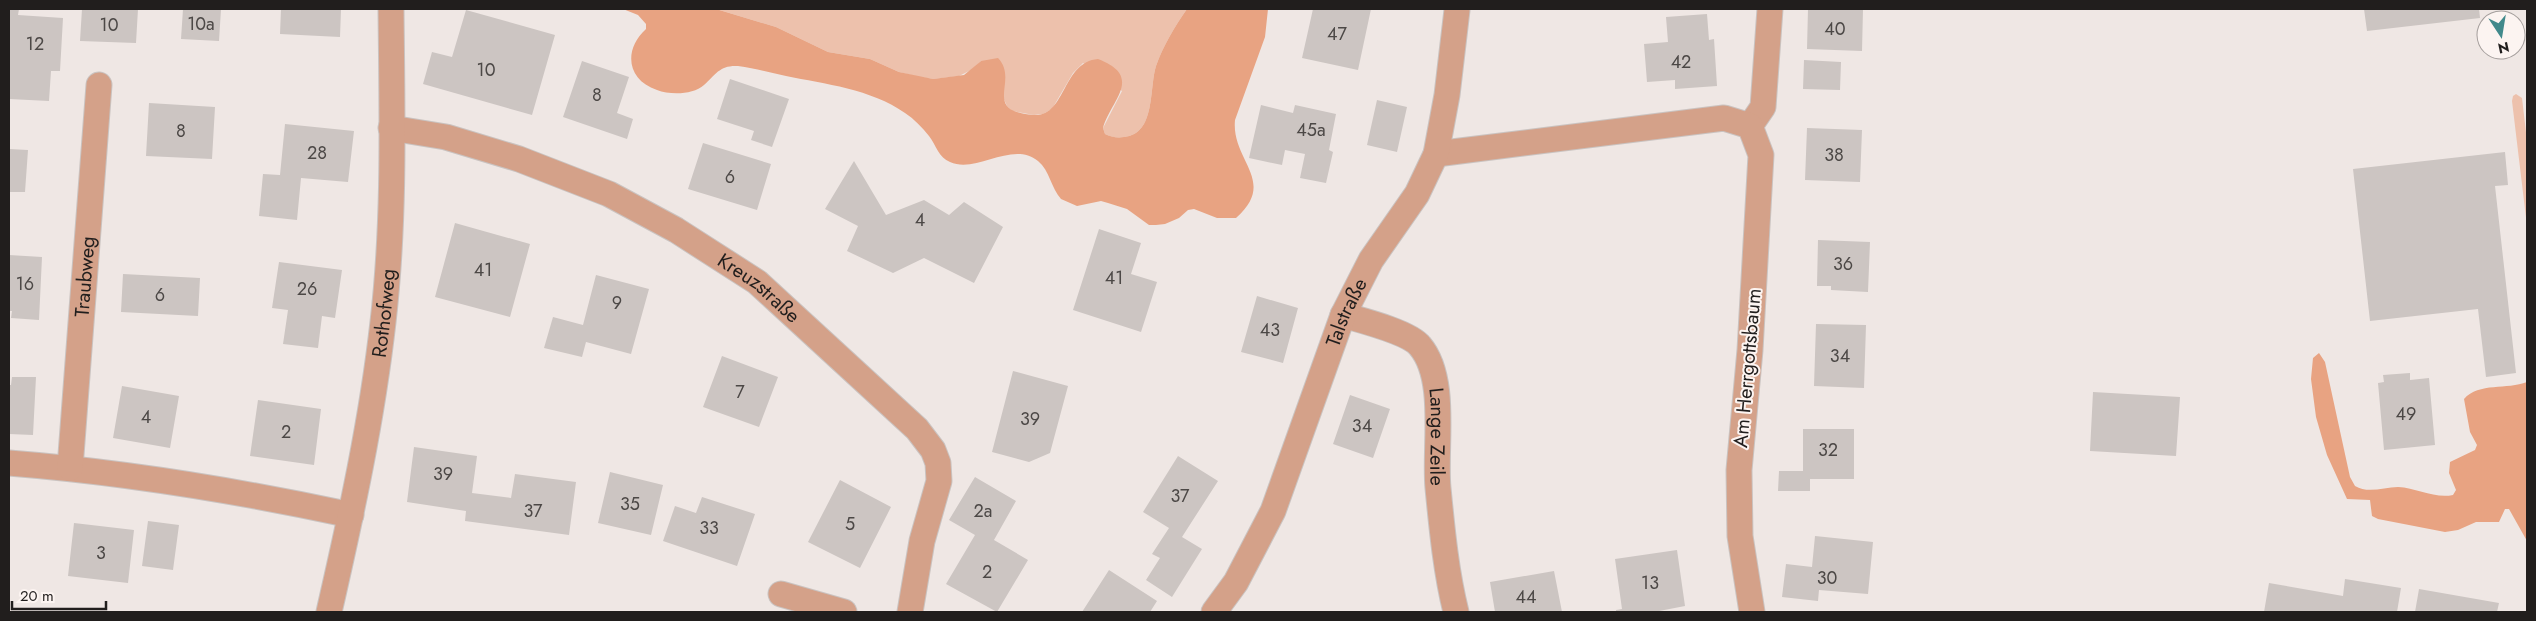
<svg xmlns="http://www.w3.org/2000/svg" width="2536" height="621" font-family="Jost,sans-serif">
<rect width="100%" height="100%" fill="#efe7e4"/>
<!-- green -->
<path fill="#edc1ac" d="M716 9H1187C1175 26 1163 46 1156 66 1149 88 1156 134 1124 137 1116 138 1111 137 1105 134L1103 128 1122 91 1083 63 1073 73 1052 109 1043 114 1034 115 1012 111 1007 106 1002 95 981 61 971 70 959 76 933 79 919 77 899 72 870 59 828 52 776 27Z
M2516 94 2522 98 2527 141V226L2512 101 2513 96Z"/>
<!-- forest -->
<path fill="#e8a382" d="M623 9H716L776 27 828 52 870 59 899 72 933 79 964 75 981 61 998 58C1020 81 980 111 1034 115 1066 117 1062 62 1098 59 1145 77 1110 101 1103 128L1105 134C1111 137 1117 138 1124 137 1156 134 1149 88 1156 66 1163 46 1175 26 1187 9H1268L1265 37 1235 120C1231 161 1278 181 1236 218H1217L1194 209 1188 210 1179 218 1165 224 1156 225H1149L1127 209 1108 203 1101 201 1077 206 1061 199C1051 188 1050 171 1038 161 1012 140 977 174 950 162 939 158 936 145 929 136 922 127 914 119 905 113 871 89 825 84 786 76 770 73 755 68 738 66 720 65 716 74 704 85 693 95 670 95 657 90 627 80 623 50 646 29V24L638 15Z
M2319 353 2325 362 2350 477 2355 486C2368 494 2384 487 2398 487 2417 488 2435 499 2453 495L2456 490 2449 473 2450 462 2475 450 2477 445 2470 432 2464 399C2479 382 2507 390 2527 382V541L2509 509H2505L2499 522H2476L2458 530 2445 532 2378 519 2372 516 2370 500 2347 499 2327 455 2316 417 2311 379 2313 358Z"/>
<!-- building -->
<path fill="#ccc5c2" d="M9 9H19L18 15 63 18 60 71H51L49 101 9 99Z
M82 9H138L136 43 80 41Z
M183 9H221L219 41 181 39Z
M281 9H341L340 37 280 34Z
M1313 9H1371L1358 70 1302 58Z
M1808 9H1863L1862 51 1807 49Z
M2364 9H2479L2480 18 2367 31Z
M466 10 555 35 532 115 423 84 432 52 452 57Z
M1707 14 1709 40 1714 39 1717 86 1675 89V80L1647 82 1644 44 1668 42 1666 17Z
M1804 60 1841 62 1840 90 1803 89Z
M582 61 629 77 617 113 633 119 627 139 563 117Z
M730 79 789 99 772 147 751 140 754 131 717 119Z
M1377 100 1407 107 1397 152 1367 145Z
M149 103 215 107 212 159 146 156Z
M1261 105 1293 113 1295 105 1336 114 1329 150 1333 152 1326 183 1300 178 1305 154 1285 150 1282 165 1249 158Z
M285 124 354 131 348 182 301 178 297 220 259 216 263 174 280 175Z
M1807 128 1862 130 1860 182 1805 180Z
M703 143 771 164 757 210 688 189Z
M9 149 28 150 25 192H9Z
M2505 152 2508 185 2495 186 2516 373 2486 377 2478 309 2370 321 2353 169Z
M854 161 886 215 924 200 949 215 964 202 1003 227 974 283 924 258 893 273 847 251 858 226 825 209Z
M455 223 530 244 510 317 435 297Z
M1099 229 1141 243 1131 274 1157 282 1141 332 1073 310Z
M1818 240 1870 242 1868 292 1831 290V286H1817Z
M9 255 42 257 39 320 11 318 12 311H9Z
M279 262 342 270 335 318 322 316 318 348 283 344 288 310 272 308Z
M123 274 200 278 198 316 121 312Z
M596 275 649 289 631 354 586 342 582 357 544 348 553 317 583 325Z
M1257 296 1298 308 1283 363 1241 352Z
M1816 324 1866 325 1864 388 1814 386Z
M722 356 778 377 759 427 703 407Z
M1013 371 1068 386 1050 453 1029 462 992 452Z
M2410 373V380L2429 378 2435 445 2384 450 2378 383 2384 382 2383 375Z
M12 377H36L33 435 9 434V385H11Z
M122 386 179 396 170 448 113 438Z
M2093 392 2180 397 2176 456 2090 451Z
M1350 395 1390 409 1373 458 1333 444Z
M258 400 321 409 314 465 250 456Z
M1803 429H1854V479H1810V491H1778L1779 471H1803Z
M414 447 477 456 472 493 511 498 515 474 576 482 569 535 465 521 466 511 407 502Z
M1178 456 1218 481 1182 537 1202 549 1172 597 1146 580 1160 558 1152 554 1169 528 1143 512Z
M610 472 663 485 651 535 598 523Z
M975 477 1016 501 994 540 1028 560 997 612 946 584 975 535 949 520Z
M840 480 891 507 860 568 808 542Z
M702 497 755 514 737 566 663 541 675 506 696 513Z
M148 521 179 525 173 570 142 566Z
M74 523 134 530 128 583 68 576Z
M1815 536 1873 542 1868 594 1819 590 1818 601 1782 597 1786 564 1812 567Z
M1677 550 1685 606 1654 612H1616V610L1622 609 1615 559Z
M1109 570 1157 601 1150 612H1082Z
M1554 571 1562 612H1495L1490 582Z
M2345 579 2401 588 2397 612H2264L2269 583 2343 596Z
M2419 589 2499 603 2497 612H2415Z"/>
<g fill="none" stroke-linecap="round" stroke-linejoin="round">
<!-- minor casing -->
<g stroke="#cac3c0" stroke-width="27">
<g id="minor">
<path d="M1750 126 1763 107 1770 9"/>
<path id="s1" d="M391 128 446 137 519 159 609 194 676 230 757 282 917 429 933 450 938 463 939 481 922 541 910 612"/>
<path d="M1436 154 1724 118 1750 126 1761 155 1750 350 1739 470 1740 536 1752 612"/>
<path id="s2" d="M1343 315C1360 320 1409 332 1420 346 1448 379 1434 448 1438 488 1442 529 1446 572 1456 612"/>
<path d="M9 463C123 472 239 491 351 515"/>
<path id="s3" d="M70 468 99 85"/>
<path d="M781 594 844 612"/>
<path id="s4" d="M329 612C351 516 372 420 383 322 395 219 392 113 391 9"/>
<path id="s5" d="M1214 612 1236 582 1273 511 1343 315 1371 260 1417 194 1436 154 1447 95 1457 10"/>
</g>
</g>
<!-- minor -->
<use href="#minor" stroke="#d4a189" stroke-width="25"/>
</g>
<g text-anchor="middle" stroke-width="4" stroke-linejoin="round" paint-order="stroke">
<!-- number labels -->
<g font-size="18" fill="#4c4846">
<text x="201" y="30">10a</text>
<text x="109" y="31">10</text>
<text x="1835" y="35">40</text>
<text x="1337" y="40">47</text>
<text x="35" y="50">12</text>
<text x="1681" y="68">42</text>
<text x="486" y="76">10</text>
<text x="597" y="101">8</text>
<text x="1311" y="136">45a</text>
<text x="181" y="137">8</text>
<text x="317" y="159">28</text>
<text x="1834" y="161">38</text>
<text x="730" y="183">6</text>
<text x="920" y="226">4</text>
<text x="1843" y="270">36</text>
<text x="483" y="276">41</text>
<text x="1114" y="284">41</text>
<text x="25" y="290">16</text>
<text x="307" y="295">26</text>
<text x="160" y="301">6</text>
<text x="617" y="309">9</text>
<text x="1270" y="336">43</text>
<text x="1840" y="362">34</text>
<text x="740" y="398">7</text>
<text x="2406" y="420">49</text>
<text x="146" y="423">4</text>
<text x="1030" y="425">39</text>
<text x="1362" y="432">34</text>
<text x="286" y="438">2</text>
<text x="1828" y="456">32</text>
<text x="443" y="480">39</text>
<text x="1180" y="502">37</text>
<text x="630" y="510">35</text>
<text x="533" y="517">37</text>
<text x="983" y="517">2a</text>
<text x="850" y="530">5</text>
<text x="709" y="534">33</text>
<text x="101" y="559">3</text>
<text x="987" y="578">2</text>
<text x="1827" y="584">30</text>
<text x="1650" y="589">13</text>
<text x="1526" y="603">44</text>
</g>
<!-- street labels -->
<g font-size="20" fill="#211e1d" stroke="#fcf4f1">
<text dy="7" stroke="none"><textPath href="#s3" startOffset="192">Traubweg</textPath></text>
<text dy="7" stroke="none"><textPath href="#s1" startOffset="406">Kreuzstraße</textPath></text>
<text dy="7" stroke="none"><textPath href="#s4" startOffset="304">Rothofweg</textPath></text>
<text dy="7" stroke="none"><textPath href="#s5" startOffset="329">Talstraße</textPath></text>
<text transform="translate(1747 368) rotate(-85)" y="7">Am Herrgottsbaum</text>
<text dy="7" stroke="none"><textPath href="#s2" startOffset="178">Lange Zeile</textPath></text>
</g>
</g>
<!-- border -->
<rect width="2536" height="621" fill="none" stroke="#211e1d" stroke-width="20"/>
<!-- north arrow -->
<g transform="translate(2501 35) rotate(168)"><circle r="24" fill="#fcf4f1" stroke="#a49e9c"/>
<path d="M0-4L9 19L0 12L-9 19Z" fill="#41898b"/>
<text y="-8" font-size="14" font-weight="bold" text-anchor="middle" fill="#211e1d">N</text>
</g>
<!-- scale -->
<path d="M12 601v8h94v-8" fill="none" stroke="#211e1d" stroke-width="2.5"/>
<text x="20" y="601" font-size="15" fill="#211e1d" stroke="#fcf4f1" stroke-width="4" paint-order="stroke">20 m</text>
</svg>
